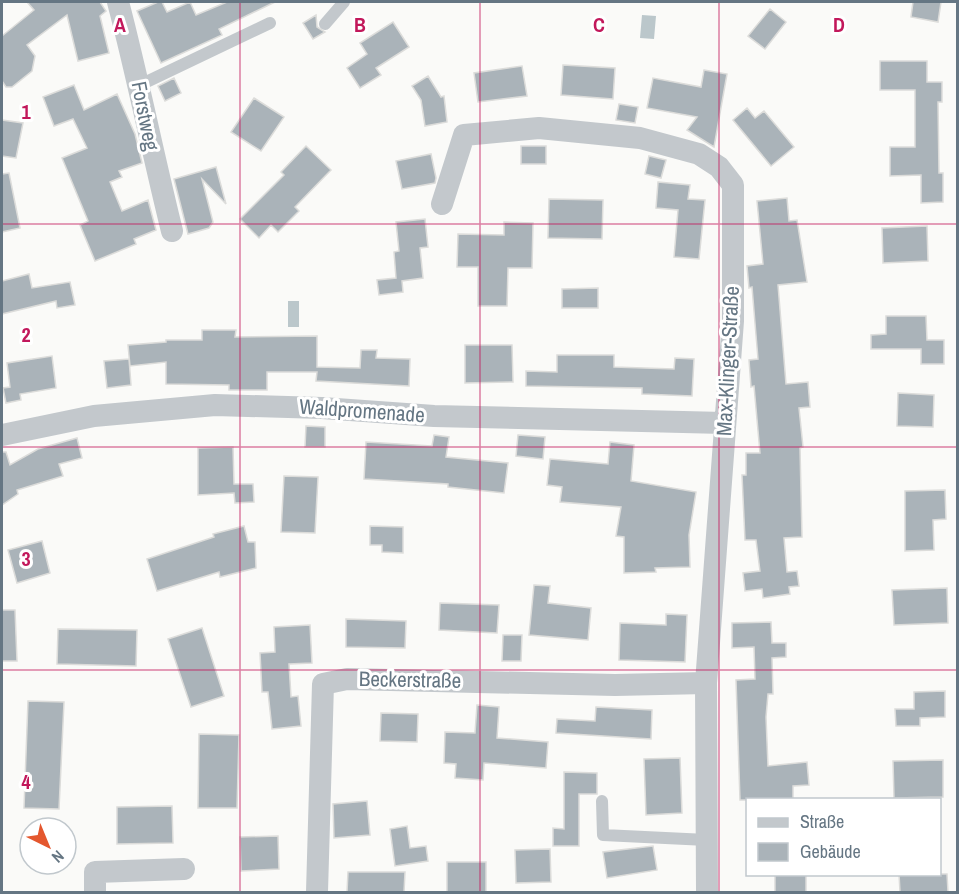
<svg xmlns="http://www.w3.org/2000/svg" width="959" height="894" font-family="'Archivo Narrow',sans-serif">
<rect width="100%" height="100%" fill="#fafaf8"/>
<!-- water -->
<path fill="#bbc7cb" d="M642 15 656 16 654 39 640 38Z
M288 301H299V327H288Z"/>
<!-- building -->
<path fill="#aab3b9" stroke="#dcdcda" stroke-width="1.5" d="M27 2H100L106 11 100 16 109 53 78 61 67 15 27 45 35 56 32 71 12 87H6L2 81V36L34 10Z
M158 2H162L167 12 190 2 196 15 227 2H275L219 29 222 35 161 63 137 11Z
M913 2H941L938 22 911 17Z
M770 9 786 22 765 49 748 36Z
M316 15 317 27 325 32 313 39 303 23Z
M393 22 409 47 376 68 381 75 360 88 347 68 367 54 360 43Z
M880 61H927V82H942V102H938L939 173H943V202L921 203V175L890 176V147H915V90H880Z
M563 65 615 68 613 99 561 95Z
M522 66 527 96 478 102 474 73Z
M704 70 727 74 714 147 687 130 697 117 647 108 653 78 701 87Z
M428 76 441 97 444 96 447 122 425 126 421 100 412 86Z
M174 78 181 93 165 101 158 86Z
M74 85 84 110 117 94 135 134 142 163 119 171 122 177 110 182 122 211 148 200 156 230 134 239 136 244 95 261 80 225 88 221 62 158 87 148 73 119 54 126 43 97Z
M254 98 284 117 261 151 231 132Z
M619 104 638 107 635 123 616 120Z
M747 108 755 118 764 111 794 147 771 166 733 120Z
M2 120 23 123 16 158 2 156Z
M306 146 331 170 295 207 299 211 278 232 271 225 259 238 240 219 284 175 281 172Z
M521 146H546V164H521Z
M431 154 436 178 435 183 402 189 396 161Z
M649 156 666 160 661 178 645 174Z
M216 167 226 204 202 179 213 222 209 228 188 234 174 179Z
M9 173 20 228 2 232V174Z
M658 182 690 185 688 199 705 200 699 259 674 257 678 210 656 208Z
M787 198 789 221 797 220 807 282 778 285 786 384 808 382 810 407 799 408 803 447 800 448 802 537 784 538 787 572 797 571 799 586 789 587 790 594 763 598 762 589 745 591 743 573 760 571 756 540H745L742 475H746V453H760L754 386 751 387 749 360 758 359 752 287 749 288 747 266 763 264 757 201Z
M549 199 603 200 602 239 548 238Z
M425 219 428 247 420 248 423 278 402 281 403 292 379 295 377 280 396 278 394 252 399 251 396 222Z
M504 222 533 223 532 268H508L507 306H478V267H457L458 234 504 235Z
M927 226 928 261 883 263 882 228Z
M29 274 32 288 70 282 75 305 57 308 56 301 2 314V281Z
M598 288V308H562V289Z
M886 316H926L927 340H944V364H921V349H871V335L886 334Z
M202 330H236L235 337 317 336V367L360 368 361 350H377L376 358 410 359 409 386 316 381 317 372H267V390H229V385L166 384V362L130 366 128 345 166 342V340H202Z
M465 345H512L513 382 465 383Z
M557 355H614V367L674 369 675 358 694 359 692 396 642 394V388L526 386V371L557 372Z
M52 356 56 388 20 394 21 400 6 403 3 388 10 387 7 363Z
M129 359 131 385 107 388 104 361Z
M898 393 934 395 933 427 897 426Z
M306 426 325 427V447H305Z
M434 435 449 437 446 457 508 463 504 493 448 487V484L364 479 366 442 432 446Z
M518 435 545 437 543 459 516 456Z
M77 438 82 458 59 464 63 476 17 490 18 494 2 505V452H6L10 465 38 449Z
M610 442 634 445 631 481 696 492 689 535 690 567 655 568 656 572 624 573V537L616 536 621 507 560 502 562 487 547 485 550 459 608 464Z
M233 447 234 484H253L254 502 235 503 234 493 198 495V448Z
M284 476 318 477 315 533 281 532Z
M945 490 946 519 933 520 934 550 905 551V491Z
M244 526 248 542H255L256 568 220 577 219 572 157 591 147 559 214 537 213 534Z
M370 526 403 527V553L382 552V545H370Z
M42 541 50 573 17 583 8 550Z
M534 585 550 586 548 603 591 608 588 640 529 635Z
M947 588 948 623 894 625 892 590Z
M440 603 499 605 497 633 439 630Z
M2 610H15L17 661H2Z
M666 614 687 615 685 662 619 660 620 623 666 625Z
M346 619 406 621 405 648 346 647Z
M771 622 772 643H786V657L772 658 773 694H768L766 717 768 766 807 762 809 785 793 786V800H740L736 680 755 679 754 647 732 648V623Z
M310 625 312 663 289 664 291 697 298 696 301 726 272 729 268 692H262L260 653 275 652 274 627Z
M202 628 224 696 191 707 168 639Z
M58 629 137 630 136 666 57 664Z
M503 635H522L521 661H502Z
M945 691V717L920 718V726H896L895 709H914V692Z
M28 701 64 702 59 809 24 808Z
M477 705 499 707 497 738 548 742 546 768 484 763 483 780 455 778 456 764 444 763 445 732 475 733Z
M596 707 652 710 651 739 556 733 557 719 595 721Z
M381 713 418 714 417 742 380 741Z
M199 734 239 735 237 808H198Z
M680 758 682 813 646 815 644 759Z
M943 760V797L894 798 893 761Z
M564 772 597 773V794H579V846H553V828L564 829Z
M367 801 370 835 334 838 333 804Z
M172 806 173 843 117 844V807Z
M407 826 410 848 426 846 428 861 395 866 390 829Z
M278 836 279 869 241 871 240 837Z
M653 846 657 870 607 878 603 852Z
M550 849 551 882 516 883 515 850Z
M447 862H486V892H447Z
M348 872H405L404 892H347Z
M775 874H806V892H775Z
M899 874H947L948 892H900Z"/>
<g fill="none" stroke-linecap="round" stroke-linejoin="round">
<!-- service -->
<path stroke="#c3c8cc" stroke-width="12" d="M325 24 344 2
M140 85 270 23
M602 801 603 835 707 840"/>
<!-- minor -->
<path stroke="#c3c8cc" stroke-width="22" d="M118 2C138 78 153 155 172 231
M442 204 464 135 539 128 640 138 699 154 719 167 733 185V321L706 683 707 892
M2 435 94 416 215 405 322 408 434 416 724 423
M95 892V872L184 869
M317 892 323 684 347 679 615 685 706 683"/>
</g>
<!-- grid -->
<path fill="none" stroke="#c2185b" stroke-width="1.5" stroke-opacity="0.55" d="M240 2V892M480 2V892M719 2V892M2 224H958M2 447H958M2 670H958"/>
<g text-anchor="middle" stroke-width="6" stroke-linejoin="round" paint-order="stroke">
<!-- street labels -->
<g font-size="21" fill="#657683" stroke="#fff">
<text transform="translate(145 116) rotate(79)" y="7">Forstweg</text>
<text transform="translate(728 361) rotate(-87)" y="7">Max-Klinger-Straße</text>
<text transform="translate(362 411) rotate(4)" y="7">Waldpromenade</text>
<text transform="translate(410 680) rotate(1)" y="7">Beckerstraße</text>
</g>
</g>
<g font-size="20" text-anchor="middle" font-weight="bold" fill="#c2185b" stroke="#fff" stroke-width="6" stroke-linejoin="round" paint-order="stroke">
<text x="120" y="32">A</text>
<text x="360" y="32">B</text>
<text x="599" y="32">C</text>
<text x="839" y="32">D</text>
<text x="26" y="119">1</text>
<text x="26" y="342">2</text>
<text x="26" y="566">3</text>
<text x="26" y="789">4</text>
</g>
<!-- border -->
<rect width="959" height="894" fill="none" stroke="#657683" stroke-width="6"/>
<!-- legend -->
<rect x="746" y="798" width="195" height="78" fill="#ffffff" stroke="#c1c8cd" stroke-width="1.5"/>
<rect x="758" y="818" width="30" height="9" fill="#c3c8cc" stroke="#c1c8cd" stroke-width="1.5"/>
<text x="800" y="828" font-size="18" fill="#657683">Straße</text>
<rect x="758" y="843" width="30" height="18" fill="#aab3b9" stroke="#c1c8cd" stroke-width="1.5"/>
<text x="800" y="858" font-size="18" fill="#657683">Gebäude</text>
<!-- north arrow -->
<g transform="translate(48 846) rotate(137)"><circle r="28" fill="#ffffff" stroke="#c1c8cd" stroke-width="1.5"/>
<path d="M0-4.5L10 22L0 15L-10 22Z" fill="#e4572e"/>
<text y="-9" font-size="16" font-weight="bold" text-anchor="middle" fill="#657683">N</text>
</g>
</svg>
